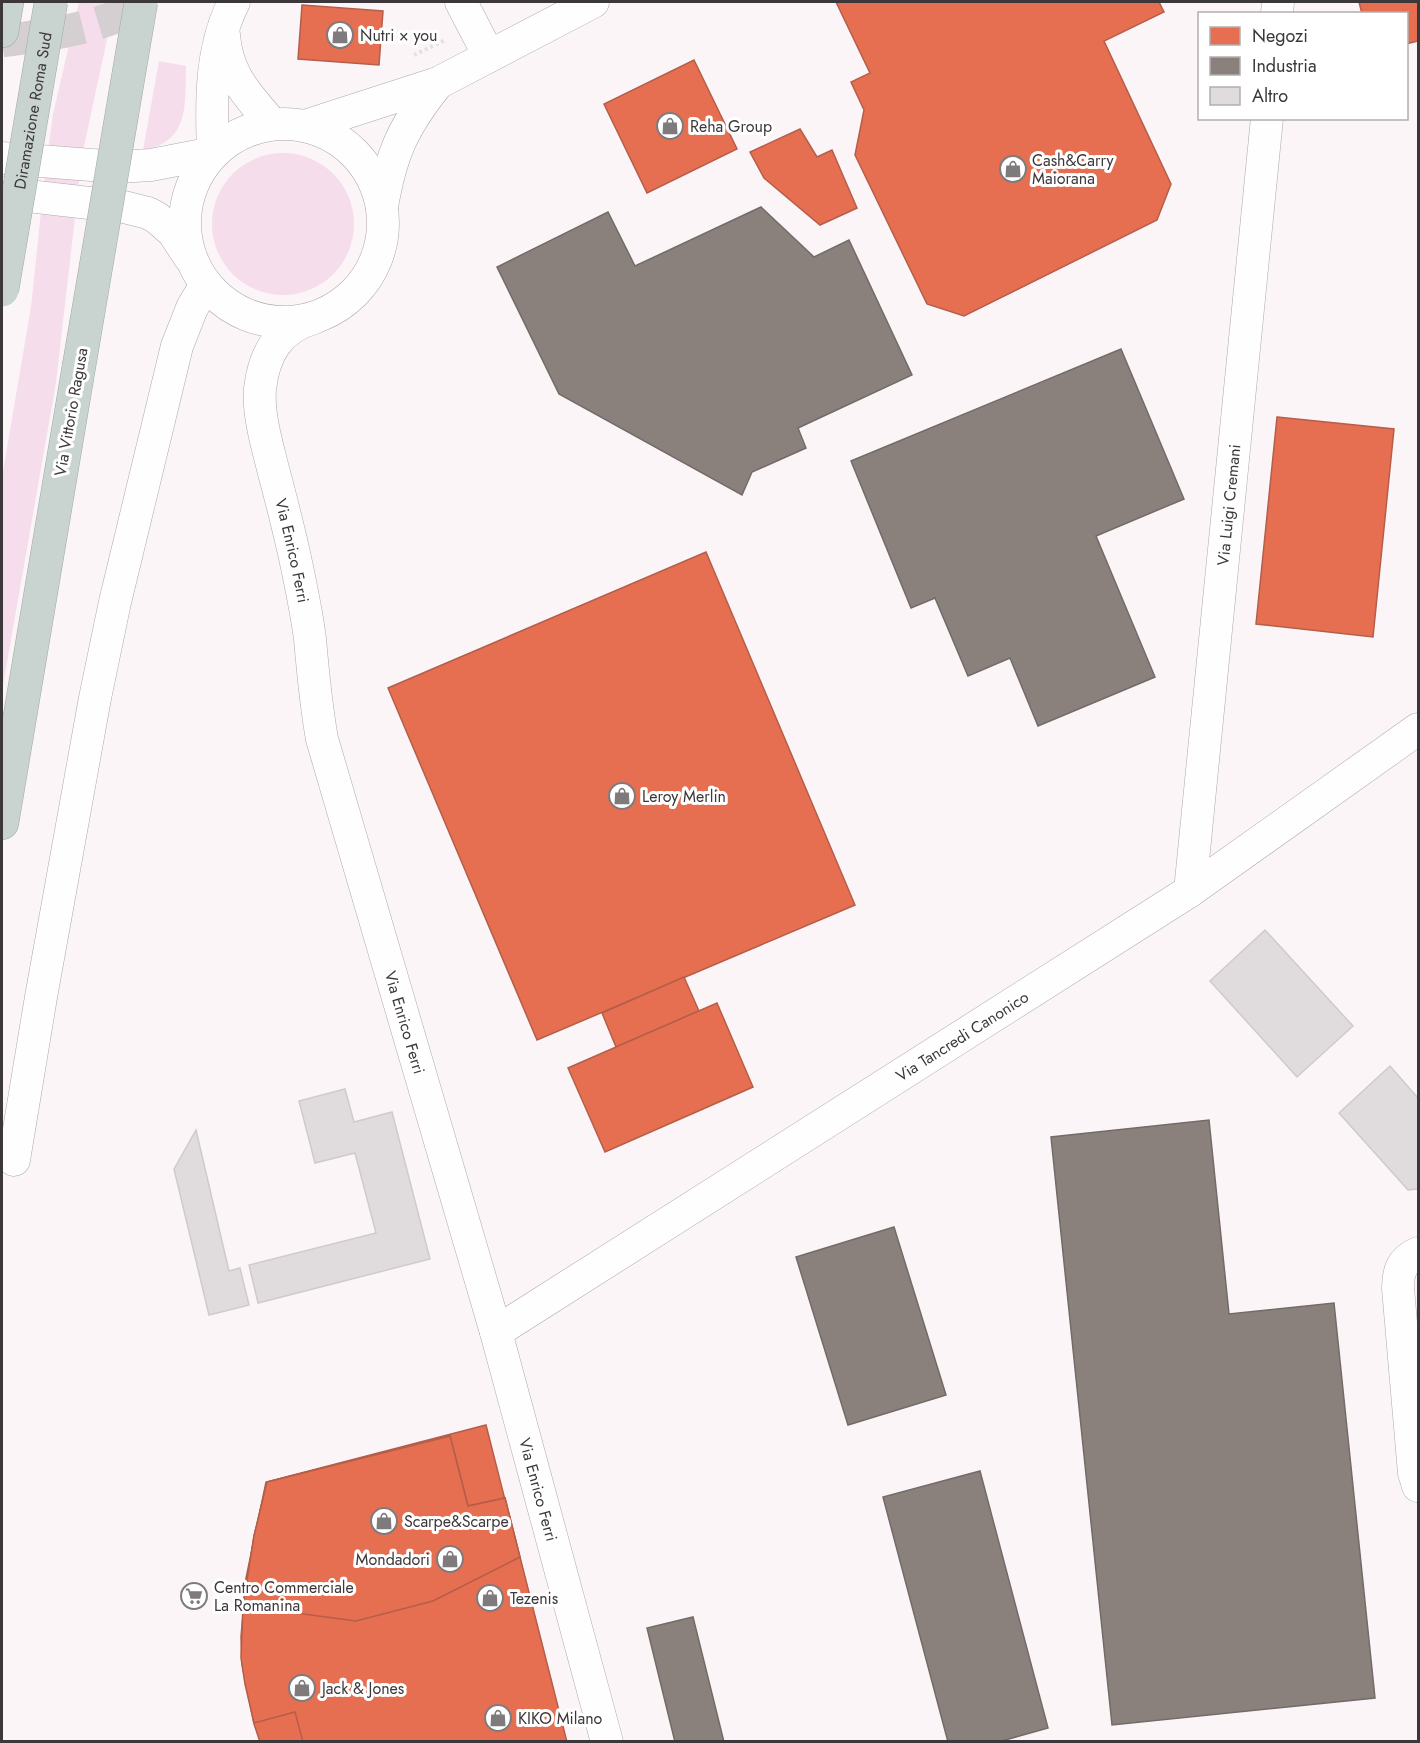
<svg xmlns="http://www.w3.org/2000/svg" width="1420" height="1743" viewBox="0 0 1420 1743" font-family="Jost,sans-serif">
  <style>
    .green { fill: #f6ddeb }
    .shops { fill: #e76f51; stroke: #b45e4a; stroke-width: 1.5 }
    .industry { fill: #8a817c; stroke: #736b68; stroke-width: 1.5 }
    .building { fill: #e0dbdd; stroke: #cfcbcd; stroke-width: 1.5 }
    .lines { fill: none; stroke-linecap: round; stroke-linejoin: round }
    .highway-tunnel { stroke: #d5cfd2; stroke-width: 33; stroke-dasharray: 33 16; stroke-linecap: butt }
    .minor-casing { stroke: #ada9ab; stroke-width: 33 }
    .highway-casing { stroke: #9fa9a6; stroke-width: 34 }
    .path { stroke: #e2e1e2; stroke-width: 4; stroke-dasharray: 3 3; stroke-linecap: butt }
    .minor { stroke: #fefefe; stroke-width: 32 }
    .highway { stroke: #c9d4d0; stroke-width: 33 }
    .highway-bridge-casing { stroke: #9fa9a6; stroke-width: 34; stroke-linecap: butt }
    .highway-bridge { stroke: #c9d4d0; stroke-width: 33 }
    .labels { text-anchor: middle; dominant-baseline: central; stroke-width: 6; stroke-linejoin: round; paint-order: stroke }
    .poi-label { font-size: 16px; fill: #3c373a; stroke: #fff; text-anchor: start }
    .street-label { font-size: 16px; fill: #3c373a; stroke: #fff }
  </style>
  <rect width="100%" height="100%" fill="#fbf5f8"/>
  <g class="green">
    <polygon points="79,2 115,2 82,156 56,383 2,691 2,477 31,307 45,173 53,114"/>
    <path d="M 159,61 L 186,66 C 185,104 190,142 143,150 Z"/>
    <circle cx="283" cy="224" r="71"/>
  </g>
  <g class="shops">
    <polygon points="836,2 1159,2 1164,12 1104,41 1171,184 1157,220 964,316 927,304 855,155 864,110 851,82 870,73"/>
    <polygon points="1359,2 1418,2 1418,41 1406,44 1406,14 1362,14"/>
    <polygon points="302,5 383,11 379,65 298,59"/>
    <polygon points="694,60 737,149 647,193 604,104"/>
    <polygon points="800,129 817,157 832,150 857,208 820,225 764,178 750,152"/>
    <polygon points="1277,417 1394,429 1373,637 1256,624"/>
    <polygon points="706,552 855,905 537,1040 388,688"/>
    <polygon points="684,977 699,1011 616,1047 602,1013"/>
    <polygon points="717,1003 753,1087 605,1152 568,1068"/>
    <polygon points="486,1425 552,1685 329,1742 260,1742 254,1724 242,1664 241,1637 246,1578 266,1482"/>
    <polygon points="450,1436 468,1506 505,1498 567,1742 303,1742 295,1712 254,1723 245,1684 241,1658 243,1606 254,1536 267,1482"/>
    <polygon points="450,1436 468,1506 505,1498 520,1557 433,1601 356,1621 243,1606 254,1536 267,1482"/>
  </g>
  <g class="industry">
    <polygon points="761,207 814,257 849,240 912,375 798,428 806,448 752,472 742,495 559,394 497,267 608,212 635,266"/>
    <polygon points="1121,349 1184,499 1096,536 1155,677 1038,726 1010,658 968,676 935,598 911,608 851,461"/>
    <polygon points="1209,1120 1229,1314 1334,1303 1375,1698 1112,1725 1051,1137"/>
    <polygon points="894,1227 946,1395 848,1425 796,1257"/>
    <polygon points="980,1471 1048,1728 998,1742 948,1742 883,1497"/>
    <polygon points="693,1617 724,1742 675,1742 647,1628"/>
  </g>
  <g class="building">
    <polygon points="1265,930 1353,1026 1297,1077 1210,981"/>
    <polygon points="1390,1066 1418,1098 1418,1189 1408,1190 1339,1113"/>
    <polygon points="345,1089 354,1122 392,1112 430,1259 258,1303 249,1265 376,1233 355,1153 315,1163 299,1101"/>
    <polygon points="196,1130 229,1271 240,1268 249,1305 209,1315 174,1169"/>
  </g>
  <g class="lines">
    <path class="highway-tunnel" d="M 2,41 C 48,35 107,27 146,2"/>
    <defs>
      <g id="minor">
        <polyline points="461,2 489,56"/>
        <polyline points="1277,14 1278,2"/>
        <path d="M 224,35 C 227,76 248,95 272,124"/>
        <circle cx="284" cy="223" r="99"/>
        <polyline points="305,126 438,83 593,2"/>
        <path d="M 213,153 C 211,101 210,49 234,2"/>
        <polyline points="2,158 117,167 151,165 213,153"/>
        <polyline points="2,193 124,207 148,213 157,218 173,232 190,258"/>
        <path d="M 382,207 C 391,153 404,125 438,83"/>
        <path id="s1" d="M 314,318 C 279,328 264,353 260,389 C 258,413 266,441 272,465 C 281,499 290,533 297,567 C 302,591 307,615 310,639 C 313,673 316,706 322,739 L 496,1332 L 607,1742"/>
        <path id="s2" d="M 1190,891 L 1267,118"/>
        <polyline points="14,1160 41,997 95,698 115,602 177,346 192,308 206,284"/>
        <path d="M 1418,1253 C 1402,1260 1398,1271 1398,1288 L 1414,1473 L 1418,1486"/>
        <path id="s3" d="M 496,1332 L 1190,891 L 1418,729"/>
      </g>
      <g id="highway">
        <polyline points="2,31 7,2"/>
        <polyline points="2,823 79,366"/>
      </g>
    </defs>
    <use href="#minor" class="minor-casing"/>
    <use href="#highway" class="highway-casing"/>
    <polyline class="path" points="414,55 445,40"/>
    <use href="#minor" class="minor"/>
    <use href="#highway" class="highway"/>
    <defs>
      <g id="highway-bridge">
        <path id="s4" d="M 2,290 L 51,2"/>
        <polyline points="79,366 141,2"/>
      </g>
    </defs>
    <use href="#highway-bridge" class="highway-bridge-casing"/>
    <use href="#highway-bridge" class="highway-bridge"/>
  </g>
  <defs>
    <symbol id="shop-ring" viewBox="-11 -11 22 22"><circle r="9.5" fill="#fff" stroke="#7f7a7c" stroke-width="1.5"/><path d="M-5-2.5h2.3a2.7 3.5 0 0 1 5.4 0H5L5.5 6h-11ZM-1.5-2.5h3a1.5 2.3 0 0 0-3 0Z" fill="#7f7a7c"/></symbol>
    <symbol id="supermarket-ring" viewBox="-11 -11 22 22"><circle r="9.5" fill="#fff" stroke="#7f7a7c" stroke-width="1.5"/><path d="M-6-5.5h2.5l.6 2H6L4.5 2H-2.5L-4.4-4H-6ZM-1.5 3.2a1.3 1.3 0 1 0 .1 0ZM3 3.2a1.3 1.3 0 1 0 .1 0Z" fill="#7f7a7c"/></symbol>
  </defs>
  <g fill-rule="evenodd">
    <use href="#shop-ring" x="325" y="20" width="30" height="30"/>
    <use href="#shop-ring" x="655" y="111" width="30" height="30"/>
    <use href="#shop-ring" x="998" y="154" width="30" height="30"/>
    <use href="#shop-ring" x="607" y="781" width="30" height="30"/>
    <use href="#shop-ring" x="369" y="1506" width="30" height="30"/>
    <use href="#shop-ring" x="435" y="1544" width="30" height="30"/>
    <use href="#supermarket-ring" x="179" y="1581" width="30" height="30"/>
    <use href="#shop-ring" x="475" y="1583" width="30" height="30"/>
    <use href="#shop-ring" x="287" y="1673" width="30" height="30"/>
    <use href="#shop-ring" x="483" y="1703" width="30" height="30"/>
  </g>
  <g class="labels">
    <g class="poi-label">
      <text x="360" y="35">Nutri × you</text>
      <text x="690" y="126">Reha Group</text>
      <text x="1032" y="160">Cash&amp;Carry<tspan x="1032" dy="18">Maiorana</tspan></text>
      <text x="642" y="796">Leroy Merlin</text>
      <text x="404" y="1521">Scarpe&amp;Scarpe</text>
      <text x="430" y="1559" text-anchor="end">Mondadori</text>
      <text x="214" y="1587">Centro Commerciale<tspan x="214" dy="18">La Romanina</tspan></text>
      <text x="510" y="1598">Tezenis</text>
      <text x="322" y="1688">Jack &amp; Jones</text>
      <text x="518" y="1718">KIKO Milano</text>
    </g>
    <g class="street-label">
      <text stroke="none"><textPath href="#s4" startOffset="182">Diramazione Roma Sud</textPath></text>
      <text transform="translate(71 412) rotate(-80)">Via Vittorio Ragusa</text>
      <text stroke="none"><textPath href="#s2" startOffset="388">Via Luigi Cremani</textPath></text>
      <text stroke="none"><textPath href="#s1" startOffset="261">Via Enrico Ferri</textPath></text>
      <text stroke="none"><textPath href="#s1" startOffset="747">Via Enrico Ferri</textPath></text>
      <text stroke="none"><textPath href="#s3" startOffset="552">Via Tancredi Canonico</textPath></text>
      <text stroke="none"><textPath href="#s1" startOffset="1233">Via Enrico Ferri</textPath></text>
    </g>
  </g>
  <rect width="1420" height="1743" fill="none" stroke="#3c373a" stroke-width="6"/>
  <rect x="1198" y="12" width="210" height="108" fill="#ffffff" stroke="#b1afb0" stroke-width="1.5"/>
  <rect x="1210" y="27" width="30" height="18" fill="#e76f51" stroke="#b1afb0" stroke-width="1.5"/>
  <text x="1252" y="42" font-size="18" fill="#3c373a">Negozi</text>
  <rect x="1210" y="57" width="30" height="18" fill="#8a817c" stroke="#b1afb0" stroke-width="1.5"/>
  <text x="1252" y="72" font-size="18" fill="#3c373a">Industria</text>
  <rect x="1210" y="87" width="30" height="18" fill="#e0dbdd" stroke="#b1afb0" stroke-width="1.5"/>
  <text x="1252" y="102" font-size="18" fill="#3c373a">Altro</text>
</svg>
